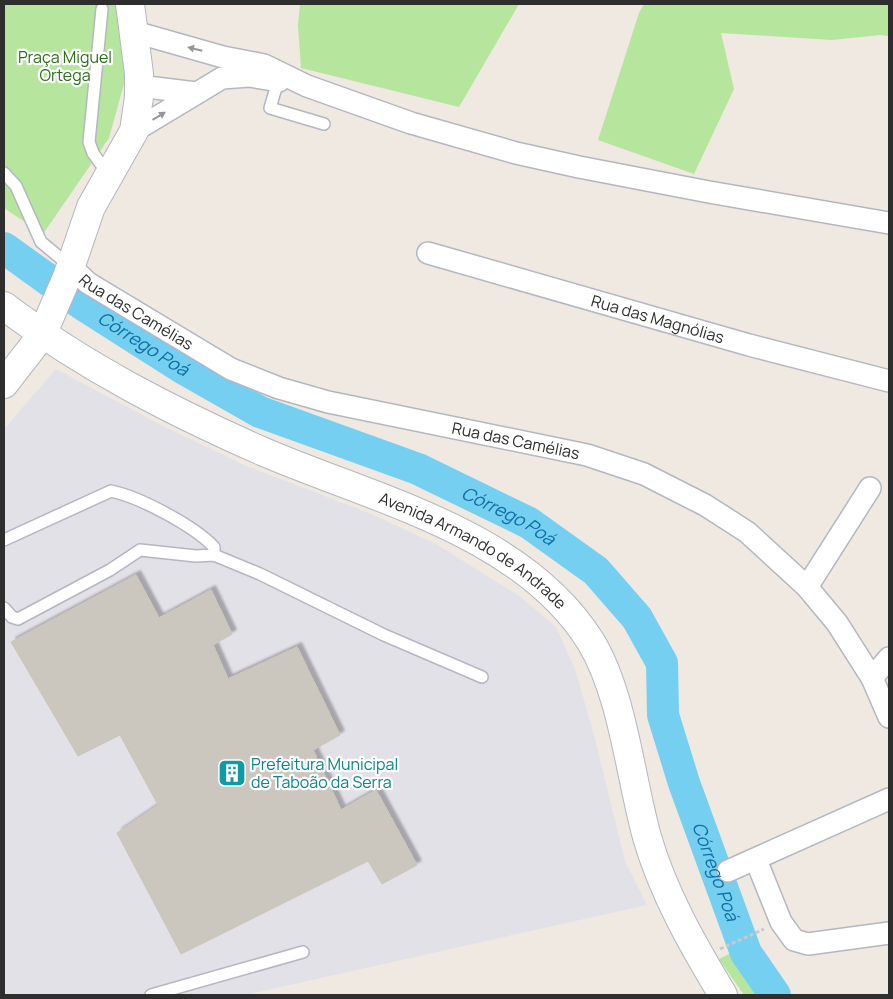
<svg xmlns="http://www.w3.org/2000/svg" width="893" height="999" viewBox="0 0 893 999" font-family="Manrope,sans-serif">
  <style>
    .industrial { fill: #e3e1e8 }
    .green { fill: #b6e59e }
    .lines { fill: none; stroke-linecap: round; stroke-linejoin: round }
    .river { stroke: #75cff0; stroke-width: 32 }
    .building { fill: #cbc7bf; stroke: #cbc5ba; filter: url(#shadow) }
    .lane-casing { stroke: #b4b7c1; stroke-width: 14 }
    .street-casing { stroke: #b4b7c1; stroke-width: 24 }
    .secondary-casing { stroke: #b4b7c1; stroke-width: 30 }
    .path { stroke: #c9c9c9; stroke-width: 3; stroke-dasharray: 4 2.5; stroke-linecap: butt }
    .lane { stroke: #fff; stroke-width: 11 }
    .street { stroke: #fff; stroke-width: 21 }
    .secondary { stroke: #fff; stroke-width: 28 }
    .oneway { fill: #969696 }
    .labels { text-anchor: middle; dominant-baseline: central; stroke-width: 4.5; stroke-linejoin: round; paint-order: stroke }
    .park-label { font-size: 16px; fill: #2c6e1b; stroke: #fff }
    .street-label { font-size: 16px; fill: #2e2e2e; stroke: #fff }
    .culture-label { font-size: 16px; fill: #0d838f; stroke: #fff; text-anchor: start }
    .water-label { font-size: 18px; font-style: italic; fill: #0d6fa3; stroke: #fff }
  </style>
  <defs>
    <filter id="shadow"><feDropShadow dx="4.5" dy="-4.5" stdDeviation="1" flood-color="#0004"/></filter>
  </defs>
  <rect width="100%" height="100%" fill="#efe9e1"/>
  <polygon class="industrial" points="56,369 161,425 242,464 369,513 436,544 521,597 556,627 575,669 594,735 625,861 647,905 245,995 4,995 4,429"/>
  <g class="green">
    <polygon points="4,4 123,4 127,73 109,138 43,234 4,208"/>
    <polygon points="300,4 519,4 459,107 301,68 298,26"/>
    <polygon points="644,4 889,4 889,36 880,35 832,40 721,33 734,89 694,174 598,140 639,13"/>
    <polygon points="752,942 769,981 778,995 744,995 719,959"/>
  </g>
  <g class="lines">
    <path class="river" id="s1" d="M 4,248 L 82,304 L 181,367 L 260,412 L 418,469 L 529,523 L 596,571 L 637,618 L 662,663 L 663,715 L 684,783 L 746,953 L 775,995"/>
  </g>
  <polygon class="building" points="136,575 159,618 211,590 232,634 213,645 228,679 297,647 340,735 313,750 341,810 376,790 417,865 382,884 368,861 181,954 117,833 158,805 120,735 78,756 11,642"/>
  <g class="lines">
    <defs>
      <g id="lane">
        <polyline points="102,9 89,142 93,153 108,174"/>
        <polyline points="278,81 270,108 324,124"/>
        <polyline points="4,173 16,186 41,242 70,266"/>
        <path d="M 4,540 L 111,491 C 140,497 194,526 214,547 L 214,555"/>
        <polyline points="4,608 12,617 18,619 110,570 140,550 196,556 214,555 260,574 384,635 482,677"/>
        <polyline points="151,995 303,952"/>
      </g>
      <g id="street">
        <polyline points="135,32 223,57 264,65 307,86 411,123 516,153 579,167 709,192 889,223"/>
        <polyline points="139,86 196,93"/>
        <polyline points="134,131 222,78 249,76 279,81"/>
        <path id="s2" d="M 428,253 L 749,345 L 889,381"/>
        <path id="s3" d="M 70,266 L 88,283 L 231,369 L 279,388 L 328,402 L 587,455 L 644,474 L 705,505 L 747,532 L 807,587 L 837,623 L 872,678 L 889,717"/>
        <polyline points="807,587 870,488"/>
        <polyline points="872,678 889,658"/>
        <polyline points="756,860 781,922 794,940 808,944 889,933"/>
        <polyline points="728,871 889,799"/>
      </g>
      <g id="secondary">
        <path id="s4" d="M 4,306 C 83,366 173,412 264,452 C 376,500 523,533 591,642 C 623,695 630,776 647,837 C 663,893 693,945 723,995"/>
        <polyline points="4,384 42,335 67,277 91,207 134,131 139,97 139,74 130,4"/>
      </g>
    </defs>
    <use href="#lane" class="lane-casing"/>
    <use href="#street" class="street-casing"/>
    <use href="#secondary" class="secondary-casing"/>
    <polyline class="path" points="720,949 764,929"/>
    <use href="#lane" class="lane"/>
    <use href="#street" class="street"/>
    <use href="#secondary" class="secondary"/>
  </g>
  <defs><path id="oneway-solid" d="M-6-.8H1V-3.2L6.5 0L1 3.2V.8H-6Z" transform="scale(1.25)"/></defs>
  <g class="oneway">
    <use href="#oneway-solid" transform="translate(195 49) rotate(-166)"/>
    <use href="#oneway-solid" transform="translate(159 116) rotate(-31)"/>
  </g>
  <defs>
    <symbol id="building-square" viewBox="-11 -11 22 22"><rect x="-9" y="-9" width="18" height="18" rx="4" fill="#0f9aa8" stroke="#fff"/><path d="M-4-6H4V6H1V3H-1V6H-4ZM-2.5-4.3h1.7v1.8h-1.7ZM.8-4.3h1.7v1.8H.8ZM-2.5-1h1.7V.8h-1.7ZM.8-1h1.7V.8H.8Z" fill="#fff"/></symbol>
  </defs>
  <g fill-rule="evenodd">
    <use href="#building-square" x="216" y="757" width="32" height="32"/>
  </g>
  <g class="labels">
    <g class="park-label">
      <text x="65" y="57">Praça Miguel<tspan x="65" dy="18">Ortega</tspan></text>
    </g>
    <g class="street-label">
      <text stroke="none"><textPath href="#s3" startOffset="81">Rua das Camélias</textPath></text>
      <text stroke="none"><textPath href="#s2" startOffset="239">Rua das Magnólias</textPath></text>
      <text stroke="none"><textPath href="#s3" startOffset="486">Rua das Camélias</textPath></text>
      <text stroke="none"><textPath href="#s4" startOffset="531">Avenida Armando de Andrade</textPath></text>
    </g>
    <g class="culture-label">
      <text x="251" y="764">Prefeitura Municipal<tspan x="251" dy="18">de Taboão da Serra</tspan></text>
    </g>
    <g class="water-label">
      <text stroke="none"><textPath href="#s1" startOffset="169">Córrego Poá</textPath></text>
      <text stroke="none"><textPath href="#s1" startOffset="574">Córrego Poá</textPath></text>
      <text stroke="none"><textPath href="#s1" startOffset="1009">Córrego Poá</textPath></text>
    </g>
  </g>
  <rect width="893" height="999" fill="none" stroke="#2e2e2e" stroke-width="10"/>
</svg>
